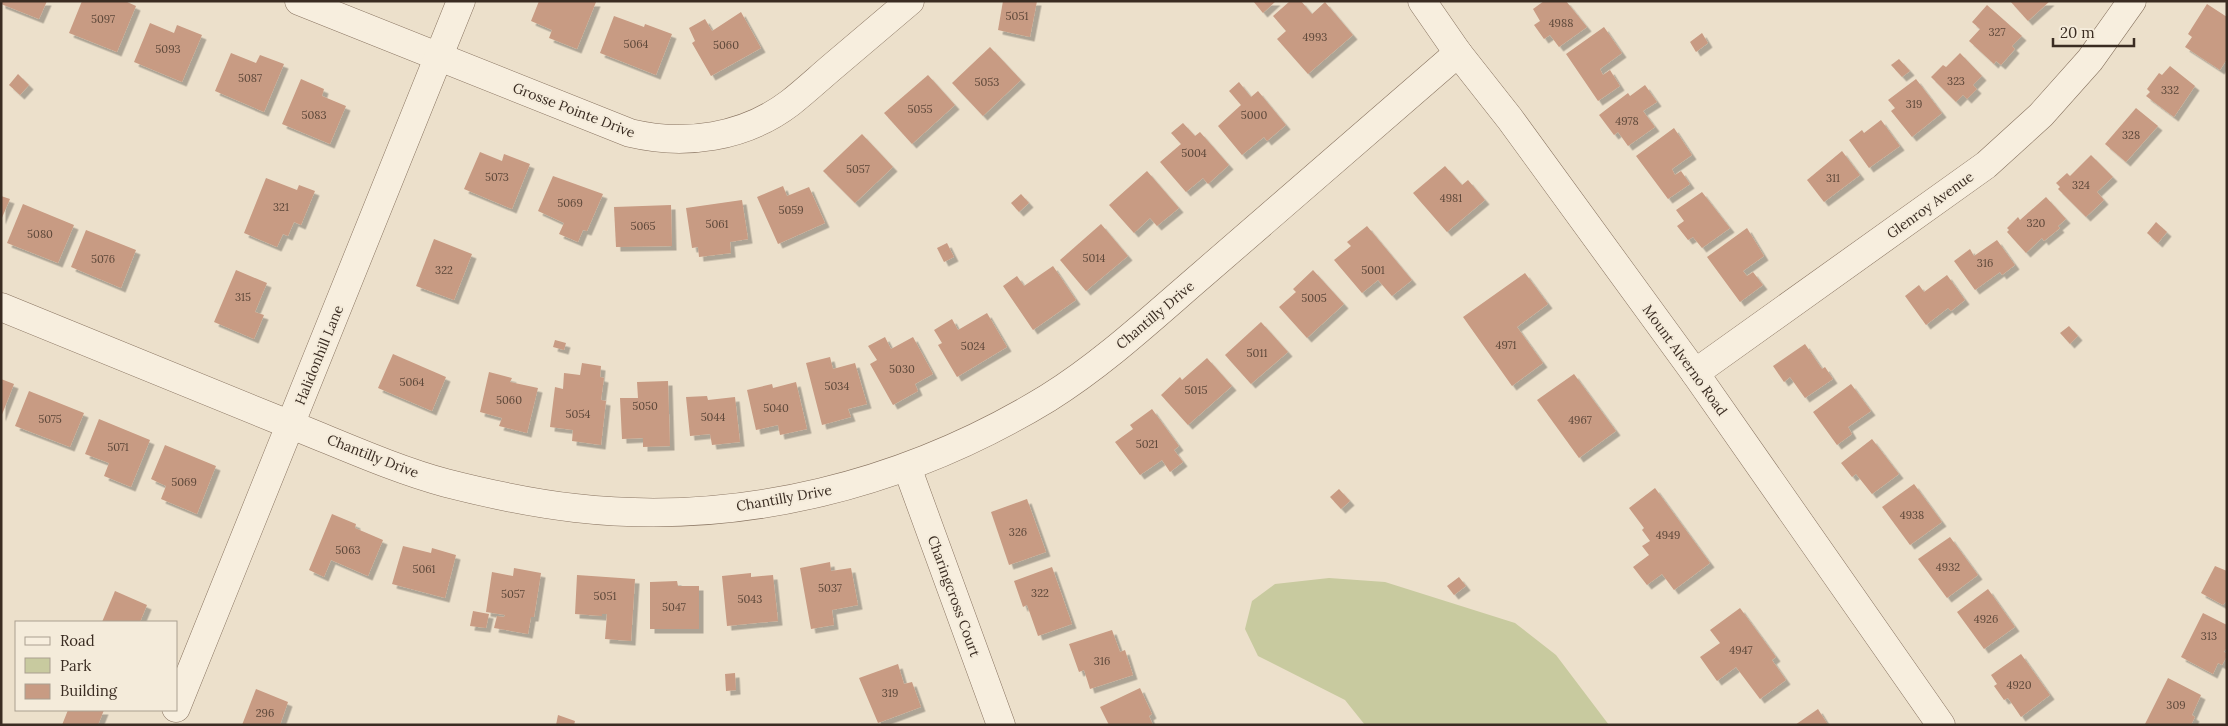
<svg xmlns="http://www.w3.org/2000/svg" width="2228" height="726" viewBox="0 0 2228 726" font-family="Lora,serif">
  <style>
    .green { fill: #c8ca9f }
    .building { fill: #c89b83; filter: url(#shadow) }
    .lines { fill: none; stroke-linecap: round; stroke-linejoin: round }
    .minor-casing { stroke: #887360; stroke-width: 29 }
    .minor { stroke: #f7eede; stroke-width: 28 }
    .labels { text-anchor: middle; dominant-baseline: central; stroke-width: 4; stroke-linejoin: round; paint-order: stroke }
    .number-label { font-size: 11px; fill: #5e483a }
    .street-label { font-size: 14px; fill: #3a2c22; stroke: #f4ebda }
  </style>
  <defs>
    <filter id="shadow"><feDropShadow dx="4.5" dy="4.5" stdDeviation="0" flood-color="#0004"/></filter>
  </defs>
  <rect width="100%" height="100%" fill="#ece0cb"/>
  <polygon class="green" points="1329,578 1385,582 1515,623 1556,655 1609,725 1365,725 1345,700 1258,656 1245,629 1252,601 1275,584"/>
  <g class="building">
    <polygon points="1,1 47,1 39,19 1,4"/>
    <polygon points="82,1 125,1 136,6 117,52 69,33"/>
    <polygon points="539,1 596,2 577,49 549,38 552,30 531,21"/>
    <polygon points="1003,1 1037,1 1030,37 998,30"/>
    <polygon points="1253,1 1276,1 1263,13"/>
    <polygon points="1290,1 1301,1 1312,14 1325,2 1353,35 1308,74 1277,39 1286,31 1273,16"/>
    <polygon points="1544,1 1566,1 1587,27 1559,47 1550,35 1544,39 1534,25 1540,21 1533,9"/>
    <polygon points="2010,1 2050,1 2028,21"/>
    <polygon points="2207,4 2227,17 2227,59 2220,70 2185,47 2192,37 2188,34"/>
    <polygon points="1987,5 2022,36 2012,46 2015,49 2001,65 1996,61 1994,64 1969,41 1980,29 1972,22"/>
    <polygon points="741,12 761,48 711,76 692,43 695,41 689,28 705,19 712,31"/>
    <polygon points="614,16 644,27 645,24 672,34 656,75 600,53"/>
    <polygon points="150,23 174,33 177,25 202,35 182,82 134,62"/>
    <polygon points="1604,27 1622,53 1600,69 1603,75 1610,70 1620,86 1598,101 1566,54"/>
    <polygon points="1702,33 1708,43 1696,52 1690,42"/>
    <polygon points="990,47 1021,80 983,116 952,83"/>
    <polygon points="231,53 256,63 260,55 284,64 264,112 215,91"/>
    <polygon points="1960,53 1982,76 1973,85 1977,89 1967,99 1963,95 1956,102 1931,77 1943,65 1946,67"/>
    <polygon points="1899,59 1910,71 1902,77 1891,65"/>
    <polygon points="2170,66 2195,86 2174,117 2146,96 2150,92 2147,89 2159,73 2162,75"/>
    <polygon points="18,74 29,85 20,95 9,85"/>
    <polygon points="928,75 955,105 912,144 884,113"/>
    <polygon points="301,79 324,89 322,96 346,106 330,144 282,124"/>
    <polygon points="1916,79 1942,113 1912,137 1891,111 1895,108 1888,100"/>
    <polygon points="1239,82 1251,97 1258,91 1286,125 1267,141 1264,137 1242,155 1218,126 1241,105 1229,91"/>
    <polygon points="1645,85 1657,102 1643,111 1655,127 1628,146 1618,132 1614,135 1599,115 1628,93 1630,96"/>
    <polygon points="2136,108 2158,126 2126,162 2105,144"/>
    <polygon points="1881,120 1900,146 1869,168 1849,140 1862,130 1864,133"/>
    <polygon points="1183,123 1195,136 1200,132 1229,165 1208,184 1203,178 1186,192 1160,162 1181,144 1171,133"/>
    <polygon points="1674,128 1692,155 1672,169 1675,175 1681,171 1690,184 1668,199 1636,156"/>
    <polygon points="862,134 893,167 855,203 823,171"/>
    <polygon points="1842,151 1860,175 1824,202 1807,180"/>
    <polygon points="480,152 502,161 504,154 530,164 512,209 464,189"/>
    <polygon points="2091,155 2113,177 2097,192 2104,200 2086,217 2058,189 2060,187 2056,183 2067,173 2070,176"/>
    <polygon points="1445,166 1462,185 1468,180 1485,200 1447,232 1413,193"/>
    <polygon points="1147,171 1179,208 1157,226 1150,218 1134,233 1109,205"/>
    <polygon points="553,176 603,194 587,231 583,230 578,242 559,234 564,223 538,211"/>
    <polygon points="266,178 297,190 299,185 315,191 301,225 294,222 288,236 283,234 277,247 244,233"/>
    <polygon points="783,186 787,196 809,187 825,223 778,244 757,197"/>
    <polygon points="1702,192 1730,228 1702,248 1693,237 1688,240 1677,226 1684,221 1676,210"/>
    <polygon points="1021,194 1029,203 1019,212 1011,203"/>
    <polygon points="1,196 10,199 1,220"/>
    <polygon points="2046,197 2066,219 2058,226 2060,228 2044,241 2042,238 2026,253 2007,232 2009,230 2007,228 2018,217 2020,220"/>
    <polygon points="742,200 748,239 730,242 731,253 699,257 698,247 692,248 686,208"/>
    <polygon points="23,204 74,225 58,263 7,243"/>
    <polygon points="671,205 672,246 616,247 614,207"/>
    <polygon points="2156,222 2167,232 2158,243 2147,233"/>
    <polygon points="1101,224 1128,256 1086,291 1060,260"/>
    <polygon points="1367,226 1412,280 1392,296 1378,280 1362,293 1334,260 1351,246 1347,242"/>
    <polygon points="1747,228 1764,256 1743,271 1747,276 1753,272 1763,285 1740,302 1707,257"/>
    <polygon points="86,230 136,250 121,288 71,267"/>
    <polygon points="434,239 472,254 454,300 416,286"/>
    <polygon points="1997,240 2015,265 2002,275 2000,272 1975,290 1954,261 1970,249 1974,256"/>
    <polygon points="947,243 954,257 944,262 937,248"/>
    <polygon points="1053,266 1076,300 1033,330 1003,286 1017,276 1024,286"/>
    <polygon points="236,270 267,283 255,312 264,315 254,339 214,322"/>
    <polygon points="1313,270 1344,304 1307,338 1279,307 1296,292 1293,289"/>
    <polygon points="1525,273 1548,304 1517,327 1543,363 1512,386 1463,317"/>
    <polygon points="1947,275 1965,300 1951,311 1948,308 1926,325 1905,296 1919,285 1924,292"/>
    <polygon points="987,313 1007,347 957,377 938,345 942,343 934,330 952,319 958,330"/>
    <polygon points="1261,322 1288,352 1251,384 1225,355"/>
    <polygon points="2069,326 2078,336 2070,344 2060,333"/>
    <polygon points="885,337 891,349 913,337 933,374 915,384 918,391 893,405 870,364 877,360 868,346"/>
    <polygon points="555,340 566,343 564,350 553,347"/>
    <polygon points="1805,344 1822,369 1825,367 1833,379 1805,398 1790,377 1784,382 1773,366"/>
    <polygon points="393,354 446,377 432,411 378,388"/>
    <polygon points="830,357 833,369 855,363 867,404 848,409 851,417 822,425 806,363"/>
    <polygon points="1207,358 1232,386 1188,425 1161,395 1180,377 1182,380"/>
    <polygon points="582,363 601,366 600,377 604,378 601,400 606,401 601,445 572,441 573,430 550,427 555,387 563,389 564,373 580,375"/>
    <polygon points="489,372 512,378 510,382 538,388 527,433 499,426 502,418 480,412"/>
    <polygon points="1574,374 1616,431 1579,458 1537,400"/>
    <polygon points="1,379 14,384 1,417"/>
    <polygon points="668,381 670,446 643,447 643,438 622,439 620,398 638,398 637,382"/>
    <polygon points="796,382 807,429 780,435 778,425 756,430 747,390 772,384 773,388"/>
    <polygon points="1851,384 1871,411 1848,427 1852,434 1837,445 1813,412"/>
    <polygon points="29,391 84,413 70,447 15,426"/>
    <polygon points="707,396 708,400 735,397 740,442 712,445 710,434 690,436 686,397"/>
    <polygon points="1152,409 1179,446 1174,450 1183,462 1170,472 1162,460 1140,475 1115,442 1133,429 1130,425"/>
    <polygon points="99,419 150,440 131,487 104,476 109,463 85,454"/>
    <polygon points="1872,439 1899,474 1872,494 1856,474 1852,477 1841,463"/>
    <polygon points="165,445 216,466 197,514 161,499 166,486 151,479"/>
    <polygon points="1914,484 1942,522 1910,545 1882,507"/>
    <polygon points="1655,488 1710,563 1674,590 1662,574 1647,585 1633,567 1649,555 1642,546 1650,541 1642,530 1644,528 1629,508"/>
    <polygon points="1339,489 1350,501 1341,509 1330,497"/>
    <polygon points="1027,499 1046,552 1009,565 991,512"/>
    <polygon points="332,514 356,524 355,528 383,540 368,576 331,560 324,577 309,570"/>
    <polygon points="1950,537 1978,575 1947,598 1918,559"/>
    <polygon points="403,546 431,553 432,548 456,555 445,598 392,584"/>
    <polygon points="830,562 831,571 851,568 858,605 832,610 834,625 811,629 800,568"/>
    <polygon points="2215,566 2227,571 2227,601 2223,605 2201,593"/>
    <polygon points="1052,567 1072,624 1038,636 1027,605 1023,607 1014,581"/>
    <polygon points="514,568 541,573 534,617 531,617 528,634 494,628 497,616 504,617 505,615 486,612 492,572 513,576"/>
    <polygon points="751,573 751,577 773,575 778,621 727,626 722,576"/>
    <polygon points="577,575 635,579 631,641 605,639 607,614 602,614 602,616 575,614"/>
    <polygon points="1459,577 1466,586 1454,595 1447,586"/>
    <polygon points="677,581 678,586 699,586 699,629 650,629 650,582"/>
    <polygon points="1988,589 2015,627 1984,649 1957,612"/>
    <polygon points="115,591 147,605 140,622 102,622"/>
    <polygon points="1740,608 1776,657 1772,660 1786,680 1760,699 1736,667 1717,681 1700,657 1720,643 1710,630"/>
    <polygon points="473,611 489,614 486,628 470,626"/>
    <polygon points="2203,613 2227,625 2227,647 2224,652 2227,653 2227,656 2222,665 2218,663 2213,674 2181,657"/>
    <polygon points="1112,630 1120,652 1125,650 1133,675 1090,689 1084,670 1079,672 1069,644"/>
    <polygon points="2021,654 2050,695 2021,717 2008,698 2004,700 1994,686 1997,684 1991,675"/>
    <polygon points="898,664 904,684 912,682 921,707 878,723 859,678"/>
    <polygon points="735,673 736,690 726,691 725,674"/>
    <polygon points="2168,678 2201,695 2192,715 2195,717 2191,725 2145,724"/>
    <polygon points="1140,688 1152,714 1149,716 1153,725 1109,725 1100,707"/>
    <polygon points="256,689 288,702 280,725 242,725"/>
    <polygon points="1818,709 1828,725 1795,725"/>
    <polygon points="68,710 104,710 98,725 62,725"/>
    <polygon points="558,715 575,721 574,725 556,725"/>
  </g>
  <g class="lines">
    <defs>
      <g id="minor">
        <path d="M 299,1 L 630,133 C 685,146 744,138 790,103 C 804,92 817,80 831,68 C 857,46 883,24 910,1"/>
        <polyline points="1422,1 1458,53 1510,119 1695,373 1941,725"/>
        <path d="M 1,307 C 93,344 185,381 276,419 C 331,440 390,468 446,483 C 489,494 531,503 575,508 C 741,527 907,484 1048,398 C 1104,363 1153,317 1203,274 C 1288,201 1373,127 1458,53"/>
        <polyline points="1695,373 1986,165 2041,115 2090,60 2132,1"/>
        <polyline points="907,467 1001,725"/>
        <polyline points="176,708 461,1"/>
      </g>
    </defs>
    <use href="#minor" class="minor-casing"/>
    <use href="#minor" class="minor"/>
  </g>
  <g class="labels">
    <g class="number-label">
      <text x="1017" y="16">5051</text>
      <text x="103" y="19">5097</text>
      <text x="1561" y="23">4988</text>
      <text x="1997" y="32">327</text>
      <text x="1315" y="37">4993</text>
      <text x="636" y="44">5064</text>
      <text x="726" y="45">5060</text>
      <text x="168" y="49">5093</text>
      <text x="250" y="78">5087</text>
      <text x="1956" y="81">323</text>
      <text x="987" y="82">5053</text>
      <text x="2170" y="90">332</text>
      <text x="1914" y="104">319</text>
      <text x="920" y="109">5055</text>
      <text x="314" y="115">5083</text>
      <text x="1254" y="115">5000</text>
      <text x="1627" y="121">4978</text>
      <text x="2131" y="135">328</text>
      <text x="1194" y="153">5004</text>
      <text x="858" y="169">5057</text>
      <text x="497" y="177">5073</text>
      <text x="1833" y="178">311</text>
      <text x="2081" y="185">324</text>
      <text x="1451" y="198">4981</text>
      <text x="570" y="203">5069</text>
      <text x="281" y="207">321</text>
      <text x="791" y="210">5059</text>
      <text x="2036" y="223">320</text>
      <text x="717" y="224">5061</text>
      <text x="643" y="226">5065</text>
      <text x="40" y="234">5080</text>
      <text x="1094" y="258">5014</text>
      <text x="103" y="259">5076</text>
      <text x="1985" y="263">316</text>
      <text x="444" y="270">322</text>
      <text x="1373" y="270">5001</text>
      <text x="243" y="297">315</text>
      <text x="1314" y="298">5005</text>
      <text x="1506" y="345">4971</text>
      <text x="973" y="346">5024</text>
      <text x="1257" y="353">5011</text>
      <text x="902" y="369">5030</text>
      <text x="412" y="382">5064</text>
      <text x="837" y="386">5034</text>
      <text x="1196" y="390">5015</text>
      <text x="509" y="400">5060</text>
      <text x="645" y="406">5050</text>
      <text x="776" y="408">5040</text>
      <text x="578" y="414">5054</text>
      <text x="713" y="417">5044</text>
      <text x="50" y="419">5075</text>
      <text x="1580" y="420">4967</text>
      <text x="1147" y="444">5021</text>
      <text x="118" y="447">5071</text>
      <text x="184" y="482">5069</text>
      <text x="1912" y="515">4938</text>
      <text x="1018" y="532">326</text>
      <text x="1668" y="535">4949</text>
      <text x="348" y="550">5063</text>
      <text x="1948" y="567">4932</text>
      <text x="424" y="569">5061</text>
      <text x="830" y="588">5037</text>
      <text x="1040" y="593">322</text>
      <text x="513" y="594">5057</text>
      <text x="605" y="596">5051</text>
      <text x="750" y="599">5043</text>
      <text x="674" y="607">5047</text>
      <text x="1986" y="619">4926</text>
      <text x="2209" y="636">313</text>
      <text x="1741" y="650">4947</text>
      <text x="1102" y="661">316</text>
      <text x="2019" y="685">4920</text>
      <text x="890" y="693">319</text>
      <text x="2176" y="705">309</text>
      <text x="265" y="713">296</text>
    </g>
    <g class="street-label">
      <text transform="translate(574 110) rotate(21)">Grosse Pointe Drive</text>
      <text transform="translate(1930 205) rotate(-36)">Glenroy Avenue</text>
      <text transform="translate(1155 315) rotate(-40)">Chantilly Drive</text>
      <text transform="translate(319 355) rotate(-68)">Halidonhill Lane</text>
      <text transform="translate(1685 360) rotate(54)">Mount Alverno Road</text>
      <text transform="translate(373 456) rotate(21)">Chantilly Drive</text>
      <text transform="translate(784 498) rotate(-10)">Chantilly Drive</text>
      <text transform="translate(954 596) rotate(70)">Charingcross Court</text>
    </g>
  </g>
  <rect width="2228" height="726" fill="none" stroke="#3a2c22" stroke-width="5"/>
  <rect x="15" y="621" width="162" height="90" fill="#f4ebda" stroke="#aa9f90"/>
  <rect x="25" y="637" width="25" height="8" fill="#f7eede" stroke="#aa9f90"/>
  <text x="60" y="646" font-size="15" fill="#3a2c22">Road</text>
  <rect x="25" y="658" width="25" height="15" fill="#c8ca9f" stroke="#aa9f90"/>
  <text x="60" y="671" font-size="15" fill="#3a2c22">Park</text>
  <rect x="25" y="684" width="25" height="15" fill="#c89b83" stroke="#aa9f90"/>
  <text x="60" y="696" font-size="15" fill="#3a2c22">Building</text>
  <path d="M2053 38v8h81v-8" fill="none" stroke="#3a2c22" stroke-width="2.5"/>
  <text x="2060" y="38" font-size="15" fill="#3a2c22" stroke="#f4ebda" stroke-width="4" paint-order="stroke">20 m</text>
</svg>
